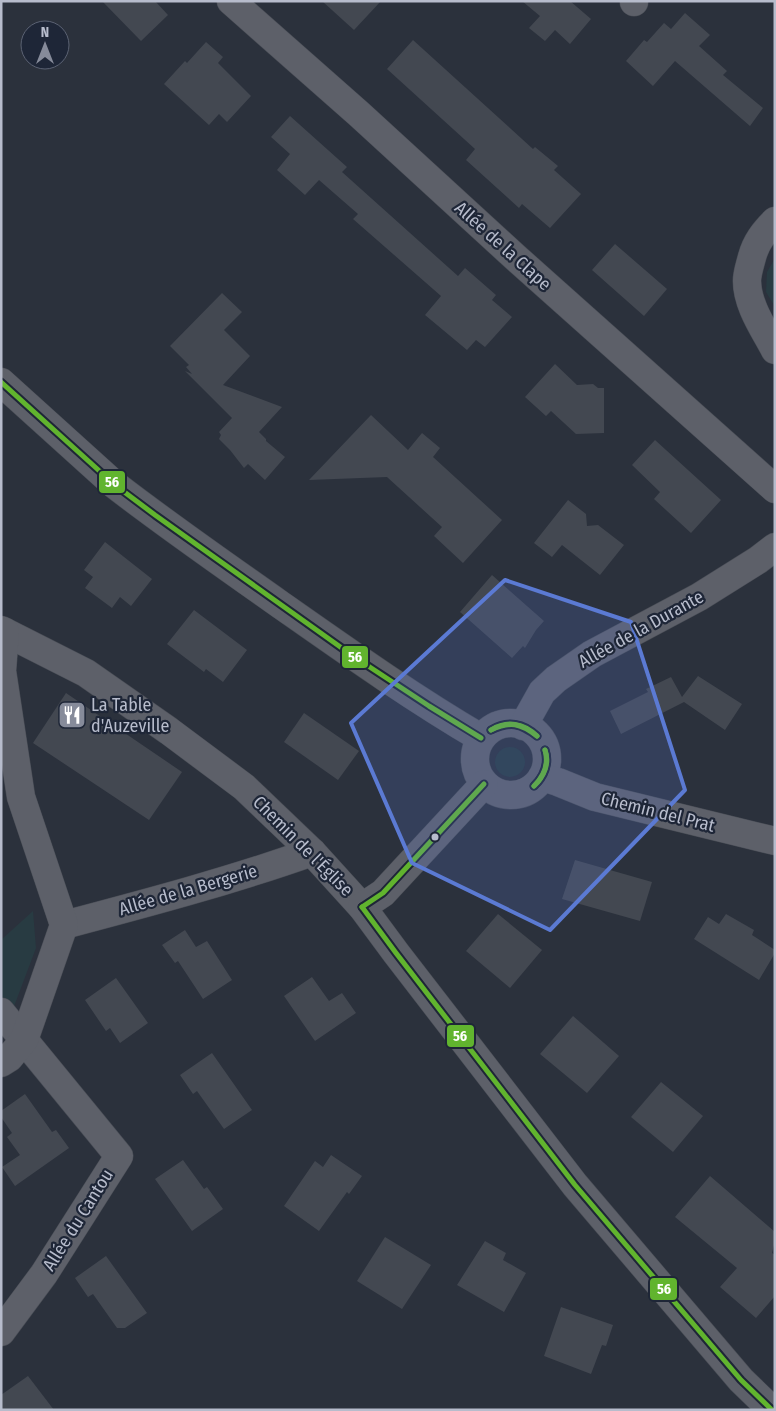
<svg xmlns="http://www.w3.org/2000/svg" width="776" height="1411" viewBox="0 0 776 1411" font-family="'Fira Sans Condensed',sans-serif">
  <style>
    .green { fill: #283b42 }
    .building { fill: #434851 }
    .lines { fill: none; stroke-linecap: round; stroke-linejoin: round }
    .minor-casing { stroke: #484c55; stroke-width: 29 }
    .minor { stroke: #5d6069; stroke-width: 28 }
    .bus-1-casing { stroke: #1e2637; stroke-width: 9 }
    .bus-1 { stroke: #61b42e; stroke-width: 5 }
    .marked { fill: #5b7ad3; fill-opacity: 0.2; stroke: #5b7ad3; stroke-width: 4; stroke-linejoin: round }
    .bus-dot { fill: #b7bccc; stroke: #1e2637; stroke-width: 2 }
    .labels { text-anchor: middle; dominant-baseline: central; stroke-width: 4.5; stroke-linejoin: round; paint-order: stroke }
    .street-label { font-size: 18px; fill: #b7bccc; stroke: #1e2637 }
    .poi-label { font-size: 18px; fill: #b7bccc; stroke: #1e2637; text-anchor: start }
    .line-badge { stroke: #1e2637; stroke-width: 2 }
    .badge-label { font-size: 14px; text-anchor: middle; font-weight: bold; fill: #fff }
  </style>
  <rect width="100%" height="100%" fill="#2b313c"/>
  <g class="green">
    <polygon points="775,258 775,307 766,292 767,272"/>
    <circle cx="510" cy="762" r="15"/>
    <polygon points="33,911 36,948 10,1017 1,1029 1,940"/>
  </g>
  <g class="building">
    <polygon points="102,1 155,1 168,15 141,41"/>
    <polygon points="322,1 381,1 354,30"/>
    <polygon points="522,1 570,1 591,19 570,44 555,30 545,41 529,28 540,16"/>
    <polygon points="685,13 710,35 699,46 727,71 723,75 763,108 750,126 675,61 653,86 626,61 644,40 647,42 664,23 671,29"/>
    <polygon points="413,40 533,149 535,147 558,166 554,170 581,194 550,228 522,204 519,208 466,160 475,149 387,69"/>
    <polygon points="206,42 223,57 218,63 251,96 227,122 219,114 209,125 164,84 185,61 187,63"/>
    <polygon points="290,116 347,167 342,172 458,276 465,268 496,295 492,300 512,317 485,347 476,340 467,350 425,315 441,296 353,219 358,214 319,180 305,195 277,170 290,154 271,137"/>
    <polygon points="615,244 667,289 644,316 592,270"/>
    <polygon points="222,293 242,312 224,330 250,356 223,385 282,407 259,432 266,439 266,441 285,457 265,480 248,464 244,468 230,450 219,439 221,435 219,432 232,418 185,371 192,374 186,367 189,365 170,346"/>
    <polygon points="555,364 577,385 593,384 598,388 604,388 604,433 576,434 551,411 546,416 525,397"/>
    <polygon points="371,415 408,450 422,433 440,448 433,457 502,520 463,563 434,536 442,527 387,477 309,480"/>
    <polygon points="655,440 721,500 691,533 654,499 660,492 632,465"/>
    <polygon points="568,500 586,514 587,526 598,525 624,545 600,575 562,545 552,557 534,543"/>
    <polygon points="105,542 152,579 131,606 120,597 112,608 85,588 93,577 84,570"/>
    <polygon points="492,575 544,621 536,630 525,648 523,646 512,658 460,612"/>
    <polygon points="194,610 247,650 223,682 206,669 204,672 167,644"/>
    <polygon points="698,676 742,704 725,730 684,702 621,734 610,711 648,692 646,689 671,677 682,697"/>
    <polygon points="66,693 182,772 149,820 33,743"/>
    <polygon points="304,713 359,751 338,780 284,742"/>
    <polygon points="575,860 652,882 640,921 562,899"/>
    <polygon points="498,914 542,950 510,988 466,951"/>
    <polygon points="726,914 754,930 752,935 775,950 775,953 759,980 694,939 708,917 719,924"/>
    <polygon points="185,930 196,947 207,941 232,980 203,999 178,961 175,963 162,945"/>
    <polygon points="312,977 329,1001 342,993 356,1013 315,1041 284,996"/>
    <polygon points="116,978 148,1023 120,1043 110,1028 106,1031 85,1000"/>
    <polygon points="573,1016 619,1056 587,1093 540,1054"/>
    <polygon points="212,1053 252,1110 224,1129 197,1091 193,1094 180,1075"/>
    <polygon points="661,1082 703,1116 673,1152 631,1117"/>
    <polygon points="25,1094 52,1132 56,1130 69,1148 15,1186 2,1167 20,1155 7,1137 12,1133 1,1117 1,1111"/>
    <polygon points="331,1155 362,1176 349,1194 347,1192 319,1231 284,1206 315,1161 323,1167"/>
    <polygon points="183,1160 204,1189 207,1187 223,1209 192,1231 155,1179"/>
    <polygon points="710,1176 775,1232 775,1241 772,1253 775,1255 775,1296 756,1318 720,1287 737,1268 675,1217"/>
    <polygon points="385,1237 431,1265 402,1309 357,1281"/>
    <polygon points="485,1241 506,1253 503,1260 526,1273 504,1312 457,1285"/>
    <polygon points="106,1256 147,1313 125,1328 117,1328 93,1294 88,1297 75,1278"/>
    <polygon points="561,1307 613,1325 606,1346 602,1345 591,1374 544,1356"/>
    <polygon points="28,1376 54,1410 1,1410 1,1395"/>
  </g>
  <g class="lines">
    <defs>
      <g id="minor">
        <polyline points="231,1 359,114 515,257 775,489"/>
        <polyline points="634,1 634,2"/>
        <path d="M 775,221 C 764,232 756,242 752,257 C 750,265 747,273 747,281 C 747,305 764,329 775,350"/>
        <path d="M 1,382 L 115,485 C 168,526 223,564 278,603 C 345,650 411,697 481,738"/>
        <polyline points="1,630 86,673 169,731 244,787 312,852 362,907 396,953 575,1185 741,1380 772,1410"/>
        <circle cx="511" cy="759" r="36"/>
        <polyline points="523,726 542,692 556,679 592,654 699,597 758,560 775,547"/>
        <polyline points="542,777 558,782 595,797 775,841"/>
        <polyline points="362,907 383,893 484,784"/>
        <path d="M 64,925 C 147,903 230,881 312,852"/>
        <polyline points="1,1012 119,1156 44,1274 1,1332"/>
        <polyline points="1,1063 9,1058 24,1040 64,925 21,797 2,671 5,632"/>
      </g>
    </defs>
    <use href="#minor" class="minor-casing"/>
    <use href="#minor" class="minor"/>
    <defs>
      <g id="bus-1">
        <polyline points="1,382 115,485 155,515 353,656 429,706 481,738"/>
        <path d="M 491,730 C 507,720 524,723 537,736"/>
        <path d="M 491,730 C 510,721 520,723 537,736"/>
        <path d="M 534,786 C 544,776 549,764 545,750"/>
        <path d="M 534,786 C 544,777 550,763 545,750"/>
        <polyline points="362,907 396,953 575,1185 741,1380 772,1410"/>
        <polyline points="362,907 383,893 484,784"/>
      </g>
    </defs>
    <use href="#bus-1" class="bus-1-casing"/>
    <use href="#bus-1" class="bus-1"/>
  </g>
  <path class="marked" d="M 505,580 L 631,622 L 685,790 L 550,930 L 412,863 L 351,723 Z"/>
  <defs>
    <symbol id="restaurant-square" viewBox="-11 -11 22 22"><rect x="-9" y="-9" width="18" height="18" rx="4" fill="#868b9a" stroke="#1e2637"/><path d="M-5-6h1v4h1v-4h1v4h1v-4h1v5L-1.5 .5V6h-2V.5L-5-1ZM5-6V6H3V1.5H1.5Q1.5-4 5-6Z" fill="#fff"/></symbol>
  </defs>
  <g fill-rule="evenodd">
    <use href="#restaurant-square" x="56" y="699" width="32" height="32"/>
  </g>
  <circle class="bus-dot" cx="435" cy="837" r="4.5"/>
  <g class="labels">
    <g class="street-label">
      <text transform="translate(503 246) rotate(42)">Allée de la Clape</text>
      <text transform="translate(641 629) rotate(-29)">Allée de la Durante</text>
      <text transform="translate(658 812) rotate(14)">Chemin del Prat</text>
      <text transform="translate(303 846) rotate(45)">Chemin de l'Église</text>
      <text transform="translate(188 890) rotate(-16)">Allée de la Bergerie</text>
      <text transform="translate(78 1220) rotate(-58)">Allée du Cantou</text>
    </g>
    <g class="poi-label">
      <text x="91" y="705">La Table<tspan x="91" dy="21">d'Auzeville</tspan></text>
    </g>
  </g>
  <g class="line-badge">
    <rect x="98" y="470" width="28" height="24" rx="5" fill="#61b42e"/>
    <rect x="341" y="645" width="28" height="24" rx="5" fill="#61b42e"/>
    <rect x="446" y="1024" width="29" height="24" rx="5" fill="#61b42e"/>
    <rect x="649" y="1277" width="29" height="24" rx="5" fill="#61b42e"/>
  </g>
  <g class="badge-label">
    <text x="112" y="487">56</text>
    <text x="355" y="662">56</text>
    <text x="460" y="1041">56</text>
    <text x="664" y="1294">56</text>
  </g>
  <rect width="776" height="1411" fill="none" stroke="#b7bccc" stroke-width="5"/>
  <g transform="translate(45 45)"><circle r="24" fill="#1e2637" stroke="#5b6273"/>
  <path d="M0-4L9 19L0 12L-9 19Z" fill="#868b9a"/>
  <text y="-8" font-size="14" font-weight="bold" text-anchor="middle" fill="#b7bccc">N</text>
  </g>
</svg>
